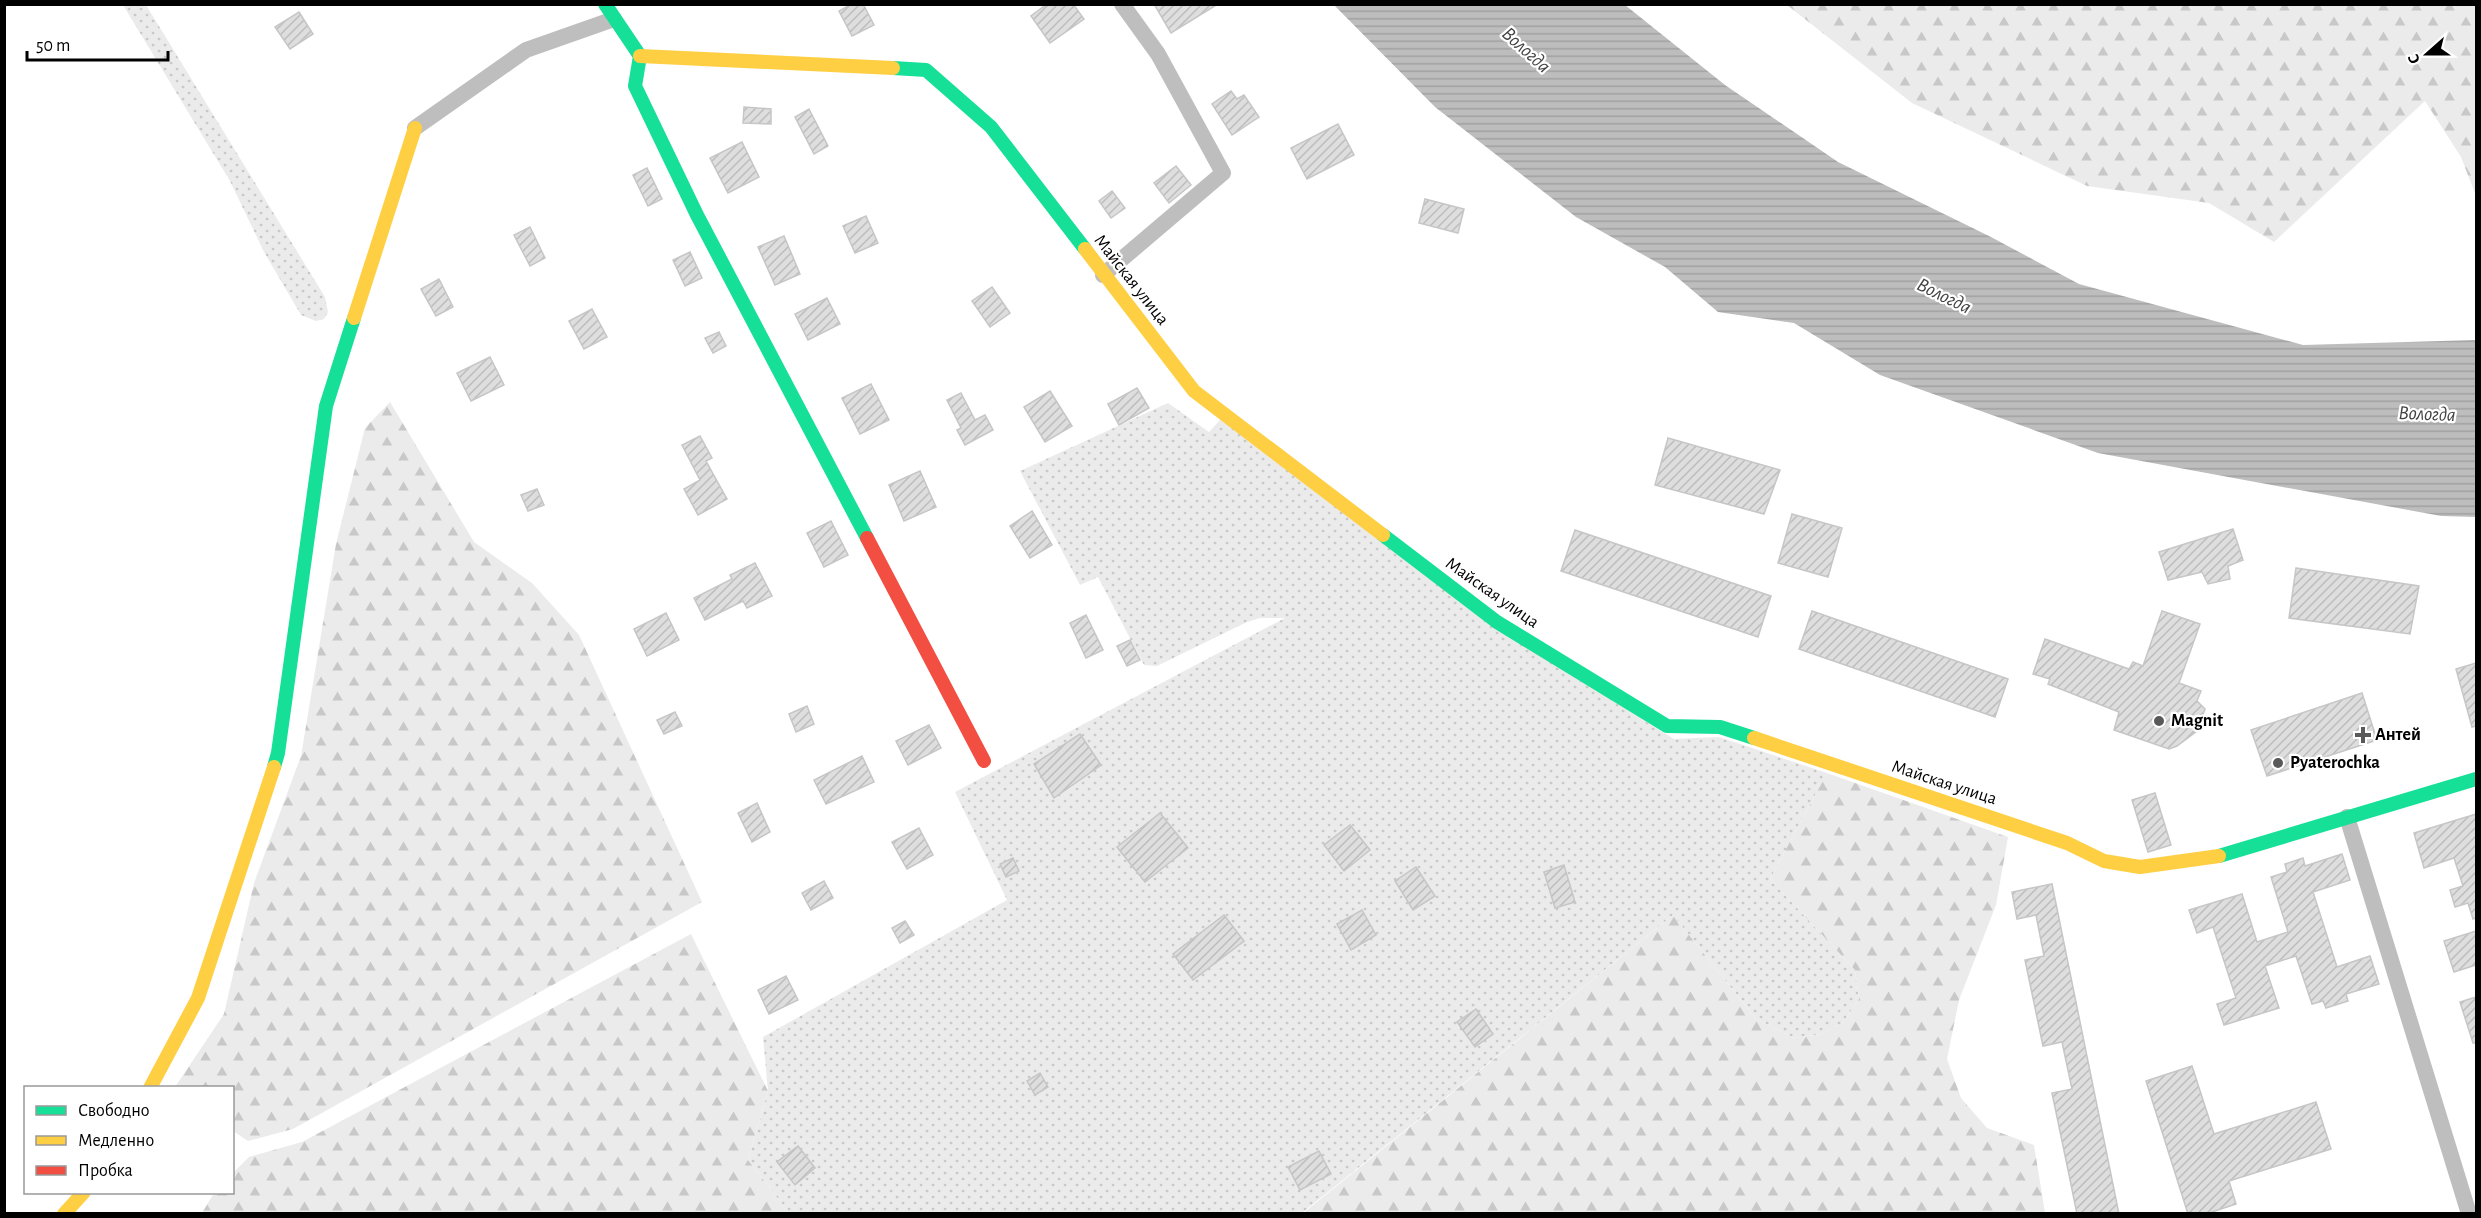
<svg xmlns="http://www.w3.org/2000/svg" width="2481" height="1218" viewBox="0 0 2481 1218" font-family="'Alegreya Sans',sans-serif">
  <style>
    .grass { fill: url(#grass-dots) }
    .forest { fill: url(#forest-firs) }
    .water { fill: url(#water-rules) }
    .building { fill: url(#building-hatch); stroke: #c6c6c6; stroke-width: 1.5 }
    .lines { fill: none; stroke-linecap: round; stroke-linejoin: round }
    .street { stroke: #bebebe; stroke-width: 16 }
    .fast { stroke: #16e098; stroke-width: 14 }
    .slow { stroke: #ffcf43; stroke-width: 14 }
    .jam { stroke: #f24e42; stroke-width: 14 }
    .poi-dot { fill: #595959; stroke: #fff; stroke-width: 2 }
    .labels { text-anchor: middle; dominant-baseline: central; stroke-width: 4.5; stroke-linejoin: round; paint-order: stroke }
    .street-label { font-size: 18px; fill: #000; stroke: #fff }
    .poi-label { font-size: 18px; font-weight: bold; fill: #000; stroke: #fff; text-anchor: start }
    .water-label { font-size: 20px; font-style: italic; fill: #424242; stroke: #fff }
  </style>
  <defs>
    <pattern id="grass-dots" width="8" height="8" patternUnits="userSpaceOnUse" patternTransform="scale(1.5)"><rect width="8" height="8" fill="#ebebeb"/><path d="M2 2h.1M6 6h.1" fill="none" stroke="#c8c8c8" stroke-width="1.8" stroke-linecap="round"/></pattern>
    <pattern id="forest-firs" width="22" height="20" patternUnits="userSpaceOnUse" patternTransform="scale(1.5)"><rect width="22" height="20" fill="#ebebeb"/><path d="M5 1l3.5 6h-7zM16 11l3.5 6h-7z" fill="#c8c8c8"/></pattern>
    <pattern id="water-rules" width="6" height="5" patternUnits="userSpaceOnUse" patternTransform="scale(1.5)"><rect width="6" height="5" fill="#bdbdbd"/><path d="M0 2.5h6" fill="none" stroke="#a1a1a1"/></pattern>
    <pattern id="building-hatch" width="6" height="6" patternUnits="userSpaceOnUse" patternTransform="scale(1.5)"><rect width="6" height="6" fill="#dedede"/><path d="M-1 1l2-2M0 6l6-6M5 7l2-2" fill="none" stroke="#bdbdbd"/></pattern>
  </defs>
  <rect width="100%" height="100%" fill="#fff"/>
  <g class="grass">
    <polygon points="123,5 146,5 325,297 328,312 324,319 316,321 301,315 264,252 230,181"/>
    <polygon points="1168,403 1209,432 1221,419 1494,627 1674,739 1719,737 1827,773 1770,879 1855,970 1859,999 1843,1023 1821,1034 1794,1038 1756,1019 1673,915 1302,1213 789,1213 748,1160 768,1091 763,1037 1007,900 955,792 1285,618 1260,618 1247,622 1157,666 1144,665 1098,577 1080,585 1020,471"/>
  </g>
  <g class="forest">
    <polygon points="1787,5 2476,5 2476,196 2461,157 2425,101 2274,242 2209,203 2087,186 1912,103"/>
    <polygon points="390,402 474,542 532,583 579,635 702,902 293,1129 248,1141 233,1131 232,1088 175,1087 224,1014 254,883 301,756 336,544 365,428"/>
    <polygon points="1827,773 2008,837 1996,905 1959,1000 1947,1059 1961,1098 1987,1128 2034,1145 2045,1213 1302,1214 1673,915 1756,1019 1794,1038 1821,1034 1843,1023 1859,999 1855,970 1770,879"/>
    <polygon points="691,934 768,1091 748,1160 789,1213 202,1213 214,1193 232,1192 233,1173 249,1157 302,1142"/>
  </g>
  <polygon class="water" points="1334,5 1625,5 1725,85 1838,162 1991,237 2079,284 2303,345 2476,340 2476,517 2441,516 2098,453 1880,375 1794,323 1718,312 1665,267 1576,217 1435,107"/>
  <g class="building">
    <polygon points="852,4 863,4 874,25 852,36 839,11"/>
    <polygon points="1047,4 1073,4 1084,19 1050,43 1031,16"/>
    <polygon points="1154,4 1218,4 1171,33"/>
    <polygon points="299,12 313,34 290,49 275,27"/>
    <polygon points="1231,91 1237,99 1244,95 1259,117 1232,135 1212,104"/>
    <polygon points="744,107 771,109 771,124 743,123"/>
    <polygon points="809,109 828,146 814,154 795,117"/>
    <polygon points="1338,124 1354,155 1307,179 1291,148"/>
    <polygon points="742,142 759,177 728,193 710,158"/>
    <polygon points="1176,166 1191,185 1169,203 1154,183"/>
    <polygon points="647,168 662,199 648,206 633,175"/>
    <polygon points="1112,191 1125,208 1111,218 1099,201"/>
    <polygon points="1425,199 1464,209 1458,233 1419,223"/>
    <polygon points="866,216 878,243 855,253 843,226"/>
    <polygon points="530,227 545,258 530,266 514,235"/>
    <polygon points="784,236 800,274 775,285 758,247"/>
    <polygon points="690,252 702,278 685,286 673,260"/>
    <polygon points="439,279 453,307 436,316 421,289"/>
    <polygon points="992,287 1010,313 990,327 972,301"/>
    <polygon points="827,298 840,324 808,340 795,314"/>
    <polygon points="592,309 607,337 584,349 569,321"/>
    <polygon points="719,332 726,346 713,353 705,338"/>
    <polygon points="490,357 504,385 471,401 457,373"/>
    <polygon points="871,384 889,420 860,434 842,398"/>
    <polygon points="1137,388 1149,408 1119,425 1108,404"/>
    <polygon points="1050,391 1072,426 1045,442 1024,407"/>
    <polygon points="961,393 975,420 985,415 993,430 965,445 957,430 961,428 947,400"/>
    <polygon points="700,436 712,458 706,461 727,499 698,515 684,489 700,480 682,445"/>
    <polygon points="1668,438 1780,470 1764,514 1655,485"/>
    <polygon points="920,471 936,507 904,521 889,485"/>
    <polygon points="537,489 544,505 528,511 521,495"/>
    <polygon points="1032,511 1052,545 1030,558 1010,526"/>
    <polygon points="1792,514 1842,528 1828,577 1778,563"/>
    <polygon points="831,521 848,555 824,567 807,533"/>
    <polygon points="2233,529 2243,560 2228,566 2230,579 2208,584 2202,572 2168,580 2159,552"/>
    <polygon points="1575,530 1771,596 1758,637 1561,571"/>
    <polygon points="755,563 772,596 747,608 743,601 705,620 694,598 732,579 730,575"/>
    <polygon points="2296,568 2419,586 2410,634 2289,618"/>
    <polygon points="1812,611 2008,679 1995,717 1799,649"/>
    <polygon points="2162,611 2200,624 2179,683 2201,691 2197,701 2205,709 2197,731 2177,746 2169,749 2114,730 2119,712 2048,684 2050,679 2033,674 2045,639 2129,669 2133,662 2143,666"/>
    <polygon points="666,613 679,640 647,656 634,629"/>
    <polygon points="1086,615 1103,650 1086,658 1070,623"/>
    <polygon points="1130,640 1140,660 1127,666 1117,646"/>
    <polygon points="2476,663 2476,726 2472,727 2456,669"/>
    <polygon points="2362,693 2377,740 2267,776 2251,730"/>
    <polygon points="807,706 814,724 796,732 789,714"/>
    <polygon points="675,712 682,726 664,734 657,720"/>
    <polygon points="929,725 941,748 908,765 896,741"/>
    <polygon points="1080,734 1101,765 1054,798 1034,764"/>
    <polygon points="862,756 874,782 826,804 814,780"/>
    <polygon points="2155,793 2171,845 2148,852 2132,800"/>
    <polygon points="757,803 770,832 752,842 738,813"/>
    <polygon points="1160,813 1188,848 1145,882 1117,847"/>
    <polygon points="2476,814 2476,918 2473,919 2468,903 2455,907 2450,890 2463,886 2454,858 2424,868 2414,833"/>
    <polygon points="1350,825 1370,850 1344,871 1324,845"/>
    <polygon points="919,828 933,855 907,869 892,842"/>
    <polygon points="2342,854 2350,880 2313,892 2337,967 2370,956 2379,984 2346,994 2348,1001 2326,1008 2323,1001 2312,1004 2296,956 2265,966 2279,1008 2224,1025 2217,1004 2236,998 2213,927 2197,933 2189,910 2242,894 2257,942 2288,932 2271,877 2287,872 2285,864 2303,858 2305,866"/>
    <polygon points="1013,858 1019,871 1006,877 1000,864"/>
    <polygon points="1564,865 1575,902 1555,908 1544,872"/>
    <polygon points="1416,867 1435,896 1413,910 1395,881"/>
    <polygon points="824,881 833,898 811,910 802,893"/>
    <polygon points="2052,884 2119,1214 2077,1214 2067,1165 2052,1093 2072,1089 2062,1042 2043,1046 2025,960 2044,956 2036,915 2017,919 2012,892"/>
    <polygon points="1362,910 1376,935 1351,950 1337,924"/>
    <polygon points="1224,915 1244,941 1193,980 1173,954"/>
    <polygon points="905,921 914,935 900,943 892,928"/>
    <polygon points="2476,931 2476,965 2454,972 2444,941"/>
    <polygon points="786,976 798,1000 769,1014 758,990"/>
    <polygon points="2476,997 2476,1043 2473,1043 2460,1002"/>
    <polygon points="1476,1009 1493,1034 1475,1047 1457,1022"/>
    <polygon points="2192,1066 2214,1134 2316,1102 2331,1149 2229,1181 2236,1204 2206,1214 2188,1214 2146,1081"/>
    <polygon points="1040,1073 1048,1087 1035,1095 1027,1081"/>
    <polygon points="798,1146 815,1168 795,1185 777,1162"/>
    <polygon points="1319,1151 1331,1174 1300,1190 1288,1167"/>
  </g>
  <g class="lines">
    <g class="street">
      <polyline points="415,128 526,50 614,19"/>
      <polyline points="1103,275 1223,173 1158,54 1122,4"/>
      <polyline points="2347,817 2469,1214"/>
    </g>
    <g class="fast">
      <polyline points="605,4 640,56 635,86 697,215 867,538"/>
      <polyline points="893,68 926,70 991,127 1085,249"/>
      <polyline points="1383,535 1497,622 1667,726 1720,727 1754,738"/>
      <polyline points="274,767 278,753 326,406 354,318"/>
      <polyline points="2219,856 2476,779"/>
    </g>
    <g class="slow">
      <polyline points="640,56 893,68"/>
      <polyline points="1085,249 1194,391 1383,535"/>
      <polyline points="354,318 415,128"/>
      <polyline points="1754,738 2067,843 2104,861 2140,867 2219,856"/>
      <polyline points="150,1088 198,998 274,767"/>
      <polyline points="64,1214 84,1192"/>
    </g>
    <polyline class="jam" points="867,538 984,761"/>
  </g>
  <g class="poi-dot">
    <circle cx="2159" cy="721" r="6"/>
    <path d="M2360 726h6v6h6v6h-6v6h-6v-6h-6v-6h6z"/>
    <circle cx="2278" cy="763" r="6"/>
  </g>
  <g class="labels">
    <g class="street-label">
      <text transform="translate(1131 280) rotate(52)">Майская улица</text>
      <text transform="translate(1492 593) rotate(35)">Майская улица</text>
      <text transform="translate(1944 783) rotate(18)">Майская улица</text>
    </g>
    <g class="poi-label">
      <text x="2171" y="721">Magnit</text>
      <text x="2375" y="735">Антей</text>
      <text x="2290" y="763">Pyaterochka</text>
    </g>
    <g class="water-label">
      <text transform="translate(1526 50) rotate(42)">Вологда</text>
      <text transform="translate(1944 296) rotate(26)">Вологда</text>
      <text transform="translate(2427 414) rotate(2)">Вологда</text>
    </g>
  </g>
  <rect width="2481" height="1218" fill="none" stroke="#000000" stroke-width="12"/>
  <rect x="24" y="1086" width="210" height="108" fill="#ffffff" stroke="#999999" stroke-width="1.5"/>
  <rect x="36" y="1106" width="30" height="9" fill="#16e098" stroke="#999999" stroke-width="1.5"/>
  <text x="78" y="1116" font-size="18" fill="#000000">Свободно</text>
  <rect x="36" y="1136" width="30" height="9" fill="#ffcf43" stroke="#999999" stroke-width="1.5"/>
  <text x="78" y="1146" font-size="18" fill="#000000">Медленно</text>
  <rect x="36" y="1166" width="30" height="9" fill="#f24e42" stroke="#999999" stroke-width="1.5"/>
  <text x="78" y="1176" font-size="18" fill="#000000">Пробка</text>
  <g transform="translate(2427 54) rotate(249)" stroke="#ffffff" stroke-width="4.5" paint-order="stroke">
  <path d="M0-4.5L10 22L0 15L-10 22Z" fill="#000000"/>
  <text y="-9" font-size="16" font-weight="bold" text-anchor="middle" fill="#000000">С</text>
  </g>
  <path d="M27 51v9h141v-9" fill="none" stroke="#000000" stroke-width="3"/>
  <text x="36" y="51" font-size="18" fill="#000000" stroke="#ffffff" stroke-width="4.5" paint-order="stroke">50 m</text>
</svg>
